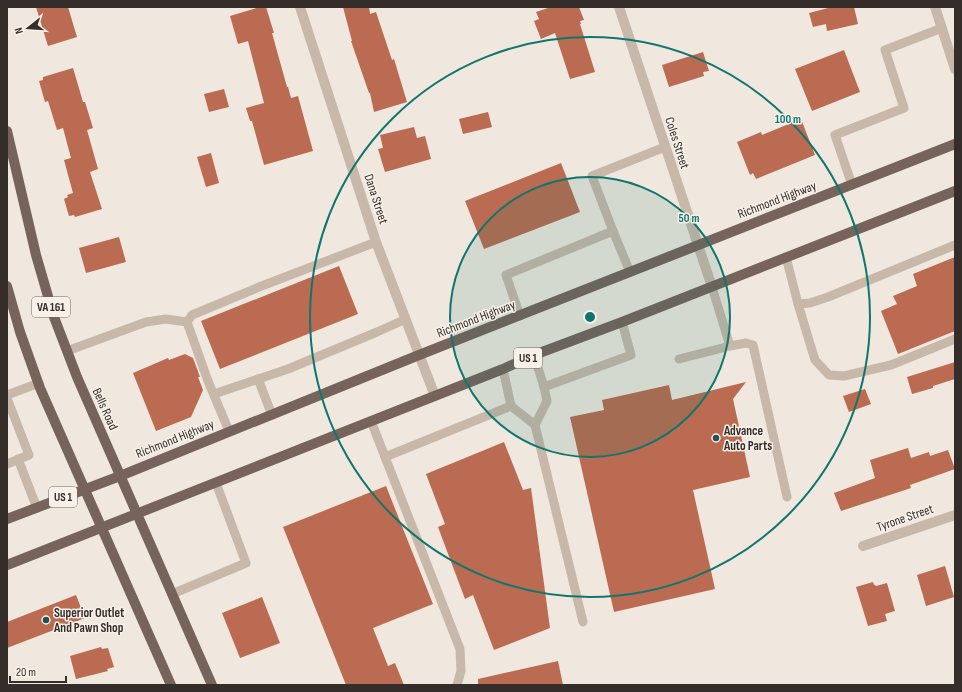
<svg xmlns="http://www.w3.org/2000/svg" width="962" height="692" viewBox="0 0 962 692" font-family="'Sofia Sans Condensed',sans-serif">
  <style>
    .building { fill: #ba6b51 }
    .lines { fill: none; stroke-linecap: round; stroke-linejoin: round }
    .service { stroke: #c7b8aa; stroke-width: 9 }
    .minor { stroke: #c7b8aa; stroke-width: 10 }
    .primary { stroke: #76645c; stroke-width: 10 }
    .ring { fill: none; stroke: #0f766e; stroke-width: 2 }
    .poi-dot { fill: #235053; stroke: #f8f1ea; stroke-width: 1.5 }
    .labels { text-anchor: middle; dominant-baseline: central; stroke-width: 3; stroke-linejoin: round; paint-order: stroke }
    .shield { fill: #f8f1ea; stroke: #706863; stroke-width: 1 }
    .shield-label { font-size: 12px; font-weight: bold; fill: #352d29 }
    .street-label { font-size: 13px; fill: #352d29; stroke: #f8f1ea }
    .poi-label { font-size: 13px; font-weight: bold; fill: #352d29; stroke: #f8f1ea; text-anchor: start }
    .centre { fill: #0f766e; stroke: #f8f1ea; stroke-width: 2 }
    .ring-label { font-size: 12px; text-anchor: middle; font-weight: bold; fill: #0f766e; stroke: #f8f1ea; stroke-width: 3; stroke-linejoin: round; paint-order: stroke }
  </style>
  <rect width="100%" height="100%" fill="#f0e7de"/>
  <g class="building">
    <polygon points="36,7 68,7 77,37 48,46"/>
    <polygon points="260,7 266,7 274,33 272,33 287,87 288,87 291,98 298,96 313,151 264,165 252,121 250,121 246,108 264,103 248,41 238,44 230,16"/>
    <polygon points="343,7 369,7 370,14 376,12 392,60 394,59 407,102 374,112 370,93 369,93 351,41 352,41"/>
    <polygon points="551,7 579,7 584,20 580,21 581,24 580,24 595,72 570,79 555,33 541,39 534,21 539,19 536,12"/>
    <polygon points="832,7 854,7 858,24 827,31 826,24 813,27 809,13"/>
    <polygon points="844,50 860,92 812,111 795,69"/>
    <polygon points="703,52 709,71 703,72 704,76 669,87 662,65"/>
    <polygon points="73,68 83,102 85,102 93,128 87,130 98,169 90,172 102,209 75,217 74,215 69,216 64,199 68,197 67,195 73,193 64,160 71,158 63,128 57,130 48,101 45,102 39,81 43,80 43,77"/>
    <polygon points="224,89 229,107 209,112 204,94"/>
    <polygon points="488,112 492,127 463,134 459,119"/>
    <polygon points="801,119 815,155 756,179 753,173 750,175 737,142 761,132 762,135"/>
    <polygon points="414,127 417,138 425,136 431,159 385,172 378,149 383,148 380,135"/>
    <polygon points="211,153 219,183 206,187 197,157"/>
    <polygon points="561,163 580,212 484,249 465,201"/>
    <polygon points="119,237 126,262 86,273 79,248"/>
    <polygon points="955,257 955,331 898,354 881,311 897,304 893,296 917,286 913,274"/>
    <polygon points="339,266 358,314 220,369 201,321"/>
    <polygon points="185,354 193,358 200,377 198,377 203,390 191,417 156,431 133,373 168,358 169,360"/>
    <polygon points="955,362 955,379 933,386 933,388 912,394 907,377"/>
    <polygon points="746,382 733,399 750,477 693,490 715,589 614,612 570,417 604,410 602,400 669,385 672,400"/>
    <polygon points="865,389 871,404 849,412 843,396"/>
    <polygon points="504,442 523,490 531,488 550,628 494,650 473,595 465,599 438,527 445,524 426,474"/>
    <polygon points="908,448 911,458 929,452 930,456 948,450 955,469 910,485 911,488 841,511 834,493 875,478 870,460"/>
    <polygon points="386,486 433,604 373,628 388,666 395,663 404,685 346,685 283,527"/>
    <polygon points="945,566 954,597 926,606 917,575"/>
    <polygon points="873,582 874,585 875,585 876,586 887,583 895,611 885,614 887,621 868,626 856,587"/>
    <polygon points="76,595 85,618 7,648 7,622"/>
    <polygon points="262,597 280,643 240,658 222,613"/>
    <polygon points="101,647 102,649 108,648 114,667 107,669 108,671 76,679 70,656"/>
    <polygon points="558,661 563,685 478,685 478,679"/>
  </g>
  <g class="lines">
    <g class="service">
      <polyline points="852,185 835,135 904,108 885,50 942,28"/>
      <polyline points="613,231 592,176 665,147"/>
      <polyline points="786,257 798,304 810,303 828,297 955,245"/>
      <polyline points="712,287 730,346 746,343 753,345 787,497"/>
      <polyline points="798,304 815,360 829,375 844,376 891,365 955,339"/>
      <polyline points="520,316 506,275 613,231 630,272"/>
      <polyline points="67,351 146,322 166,319 187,322"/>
      <polyline points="534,355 544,387 547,401 535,425"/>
      <polyline points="679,359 730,346"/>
      <polyline points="503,369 511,406 535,425 583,622"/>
      <polyline points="258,379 272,415"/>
      <polyline points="544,387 631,355 622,322"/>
      <polyline points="214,394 288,369 377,332 406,319"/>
      <polyline points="7,395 39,383"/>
      <polyline points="7,398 29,455 7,464"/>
      <polyline points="371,421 460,649 461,671 457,685"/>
      <polyline points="229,431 208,381 187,322 192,315 259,287 376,242"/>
      <polyline points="385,457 511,406"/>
      <polyline points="18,459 37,508"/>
      <polyline points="172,594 246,563 216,483"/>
    </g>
    <g class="minor">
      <polyline points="300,7 376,242 435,396"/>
      <polyline points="619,7 712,287"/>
      <polyline points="935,7 955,69"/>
      <polyline points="863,546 955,515"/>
    </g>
    <g class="primary">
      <polyline points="7,131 36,255 54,317 77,377 212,685"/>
      <polyline points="7,286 20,332 40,388 171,685"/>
      <polyline points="7,519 120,476 419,355 955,144"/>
      <polyline points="7,565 503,369 534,355 622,322 955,191"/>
    </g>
  </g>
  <circle cx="590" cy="317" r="140" fill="#0f766e" fill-opacity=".12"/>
  <g class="ring">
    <circle cx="590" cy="317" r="140"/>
    <circle cx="590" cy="317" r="280"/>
  </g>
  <g class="poi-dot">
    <circle cx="716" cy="438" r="4"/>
    <circle cx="46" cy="620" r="4"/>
  </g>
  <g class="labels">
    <g class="shield">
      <rect x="32" y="297" width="38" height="20" rx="3"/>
      <rect x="514" y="348" width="28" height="20" rx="3"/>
      <rect x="49" y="487" width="28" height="20" rx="3"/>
    </g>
    <g class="shield-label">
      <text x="51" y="307">VA 161</text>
      <text x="528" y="358">US 1</text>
      <text x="63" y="497">US 1</text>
    </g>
    <g class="street-label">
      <text transform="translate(677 143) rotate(72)">Coles Street</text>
      <text transform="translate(376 199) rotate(72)">Dana Street</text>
      <text transform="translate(777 200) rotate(-21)">Richmond Highway</text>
      <text transform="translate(476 319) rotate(-21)">Richmond Highway</text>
      <text transform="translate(105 409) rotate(66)">Bells Road</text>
      <text transform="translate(175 439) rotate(-22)">Richmond Highway</text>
      <text transform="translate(905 518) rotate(-19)">Tyrone Street</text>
    </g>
    <g class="poi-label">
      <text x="724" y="431">Advance<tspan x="724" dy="15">Auto Parts</tspan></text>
      <text x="54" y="613">Superior Outlet<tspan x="54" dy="15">And Pawn Shop</tspan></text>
    </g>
  </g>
  <circle cx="590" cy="317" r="6" class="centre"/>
  <g class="ring-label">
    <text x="788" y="123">100 m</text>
    <text x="689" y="222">50 m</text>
  </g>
  <rect width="962" height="692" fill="none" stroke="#352d29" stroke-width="16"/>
  <g transform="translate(28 28) rotate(253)" stroke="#f8f1ea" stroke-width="3" paint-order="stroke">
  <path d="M0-3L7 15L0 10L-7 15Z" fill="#352d29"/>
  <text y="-6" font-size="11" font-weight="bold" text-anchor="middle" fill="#352d29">N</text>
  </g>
  <path d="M10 676v6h56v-6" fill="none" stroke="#352d29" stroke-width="2"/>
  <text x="16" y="676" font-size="12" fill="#352d29" stroke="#f8f1ea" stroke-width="3" paint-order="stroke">20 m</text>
</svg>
